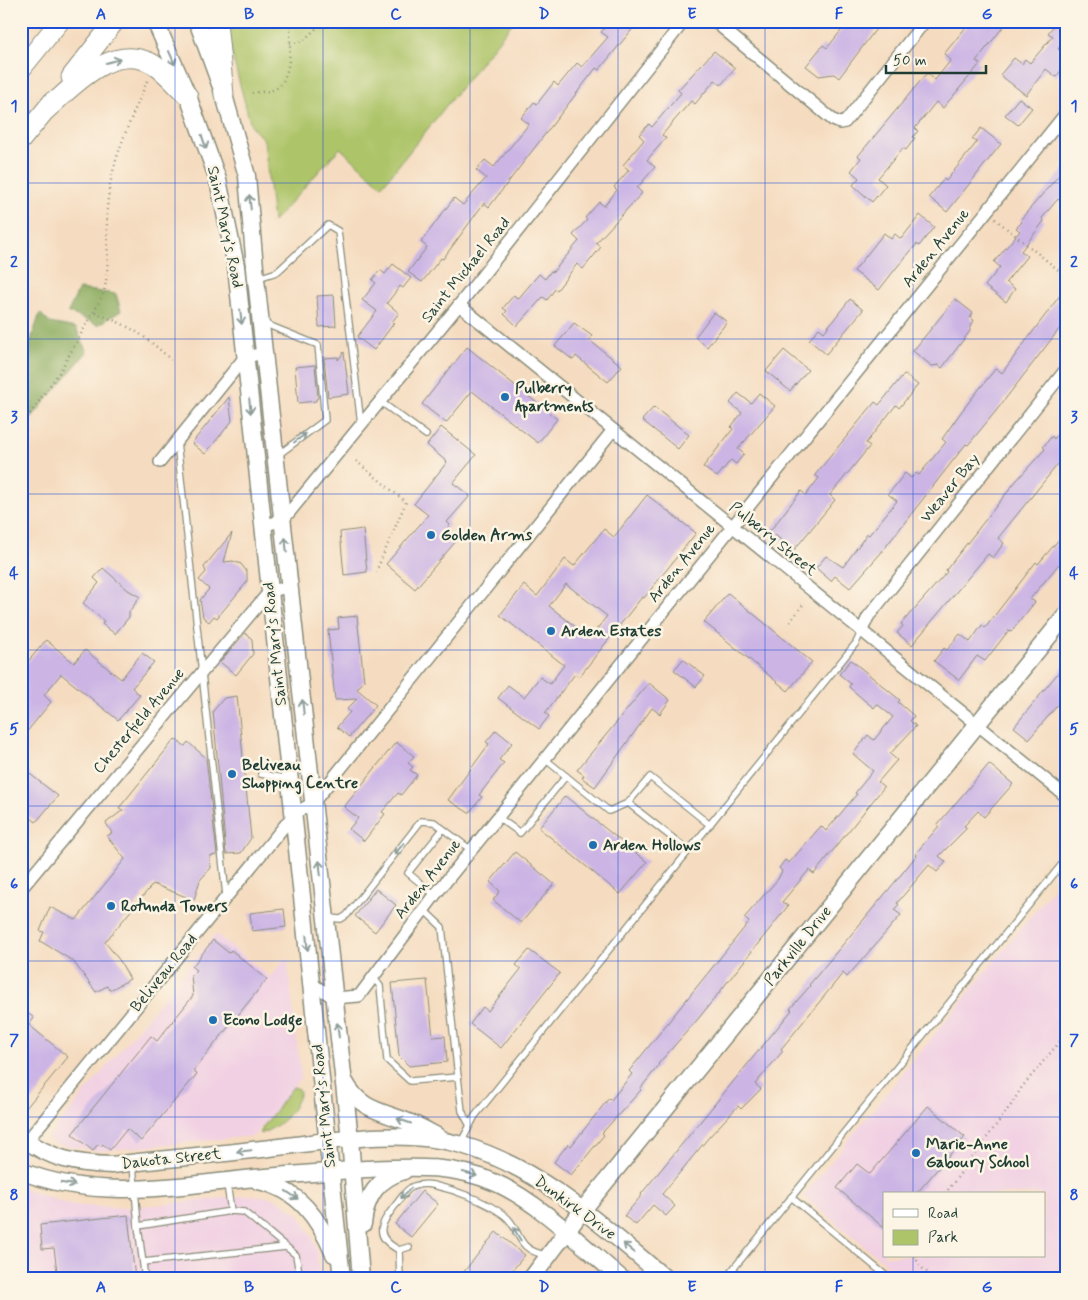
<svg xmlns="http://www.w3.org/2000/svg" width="1088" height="1300" viewBox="0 0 1088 1300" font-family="Mynerve,sans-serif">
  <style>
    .built { fill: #f1d0e3; fill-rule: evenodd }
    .green { fill: #adc469; stroke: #66804e }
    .forest { fill: #8aaa5d; stroke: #547448 }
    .building { fill: #ccb5e5; fill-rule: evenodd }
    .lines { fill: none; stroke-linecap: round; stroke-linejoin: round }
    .lane-casing { stroke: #8a8c7a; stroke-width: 8 }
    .street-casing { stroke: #8a8c7a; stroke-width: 14 }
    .secondary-casing { stroke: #8a8c7a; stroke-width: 19 }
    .primary-casing { stroke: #8a8c7a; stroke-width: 21 }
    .path { stroke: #8a8c7a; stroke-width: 2.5; stroke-dasharray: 1 4; stroke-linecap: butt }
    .lane { stroke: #fff; stroke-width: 5.5 }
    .street { stroke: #fff; stroke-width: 11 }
    .secondary { stroke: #fff; stroke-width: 16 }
    .primary { stroke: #fff; stroke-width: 19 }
    .oneway { stroke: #8f9e9a }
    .grid { fill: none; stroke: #1d4ed8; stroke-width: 1; stroke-opacity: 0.55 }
    .poi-dot { fill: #1f6fb2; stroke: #fcf5e5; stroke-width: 2 }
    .labels { text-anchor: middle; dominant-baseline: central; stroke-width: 5; stroke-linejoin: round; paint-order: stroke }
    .street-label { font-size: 16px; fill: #1f3d34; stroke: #fcf5e5 }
    .poi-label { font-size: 16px; font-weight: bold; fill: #1f3d34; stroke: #fcf5e5; text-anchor: start }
    .neatline { fill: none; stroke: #1d4ed8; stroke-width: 2 }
    .grid-label { font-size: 16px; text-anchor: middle; font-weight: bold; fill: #1d4ed8 }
  </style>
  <rect width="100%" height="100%" fill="#fcf5e5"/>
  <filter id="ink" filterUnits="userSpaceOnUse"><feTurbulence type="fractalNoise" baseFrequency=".02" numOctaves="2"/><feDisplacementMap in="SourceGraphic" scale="10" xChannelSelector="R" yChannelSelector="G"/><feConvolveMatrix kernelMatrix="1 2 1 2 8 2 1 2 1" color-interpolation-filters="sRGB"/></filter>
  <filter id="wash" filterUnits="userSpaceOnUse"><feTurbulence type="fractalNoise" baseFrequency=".0096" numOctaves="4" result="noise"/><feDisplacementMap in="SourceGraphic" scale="20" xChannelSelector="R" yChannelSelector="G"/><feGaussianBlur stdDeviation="1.12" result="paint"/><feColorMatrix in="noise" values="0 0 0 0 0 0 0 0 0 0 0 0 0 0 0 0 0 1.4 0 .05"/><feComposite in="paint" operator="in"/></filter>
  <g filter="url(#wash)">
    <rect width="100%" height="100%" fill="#f5dcc0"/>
    <g class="built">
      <path d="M 1067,872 L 1067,1279 L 905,1279 L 803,1196 ZM 884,1194 L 1044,1194 L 1044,1256 L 884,1256 Z"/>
      <polygon points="216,934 270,977 287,957 301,1077 254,1136 99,1151 57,1144 47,1139"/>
      <polygon points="21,1188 70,1205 125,1208 254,1195 277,1199 299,1215 312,1237 317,1251 319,1279 21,1279"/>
    </g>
    <g class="green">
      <polygon points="223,21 514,21 382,186 340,148 273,222 264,140 251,126"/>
      <path d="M 293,1087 L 297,1088 L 300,1092 C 294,1113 281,1126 260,1134 L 263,1127 Z"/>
    </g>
    <g class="forest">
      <polygon points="79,289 116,294 121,311 98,325 68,312"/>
      <polygon points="40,313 50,323 76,328 87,352 21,430 21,351 28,349"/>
    </g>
    <g id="blocks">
      <g class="building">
        <polygon points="610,21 639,21 599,70 596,68 489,207 484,203 443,259 441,258 422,282 408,272 427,247 421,242 454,198 463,205 486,178 476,170 485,160 494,167 529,124 521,118 534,102 537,104 554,82 558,86 577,63 582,67 608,37 601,32"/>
        <polygon points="849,21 882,21 839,78 834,74 819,76 806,66 823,45 827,48"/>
        <polygon points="971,21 1008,21 976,61 980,64 943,108 936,102 915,128 918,131 913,137 915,138 906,150 903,148 878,178 886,185 872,202 853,185 859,178 851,171 861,158 858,156 927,73 935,80 951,60 944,54"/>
        <polygon points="1057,21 1067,21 1067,37 1058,49 1067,56 1067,63 1056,77 1046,69 1026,95 1000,75 1014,58 1022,64 1025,59 1030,63 1053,36 1048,33"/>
        <polygon points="714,51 735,68 721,85 715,80 695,104 691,101 662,135 666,138 647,160 655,167 637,188 642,193 596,243 601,247 583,269 577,264 557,290 555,289 547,300 543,297 517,326 504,314 507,311 503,308 514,295 518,299 539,274 545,279 551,271 553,272 579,241 573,235 587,220 585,218 599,202 604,206 617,190 614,187 629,170 623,165 644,140 639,135 649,124 652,127 681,93 678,90"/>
        <polygon points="1019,98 1032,108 1018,125 1005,115"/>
        <polygon points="981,128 1001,144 947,212 929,197 944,179 946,181 977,142 972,139"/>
        <polygon points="1067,166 1067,207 1058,199 1042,218 1044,221 1021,251 1027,256 1006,282 1015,289 1006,302 985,286 1000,267 994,262 1020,231 1016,228 1022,222 1020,220"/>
        <polygon points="920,215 934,227 919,246 917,244 897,267 879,290 854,271 884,233 891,239 895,234 901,239"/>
        <polygon points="393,264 411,278 403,288 400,286 387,303 399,313 392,322 394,323 374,350 357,337 377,311 362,300 376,283 372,280 380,270 385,274"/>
        <polygon points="1067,286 1067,319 996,411 968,445 966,444 880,554 850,588 835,576 831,581 816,568 826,556 843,567 867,534 869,535 897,501 888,494 895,486 905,473 911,478 916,473 919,475 946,442 942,439 961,412 996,368 1002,373"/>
        <polygon points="334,295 336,326 319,327 317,296"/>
        <polygon points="850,299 863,310 826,354 809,340 819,328 824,332"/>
        <polygon points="955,299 973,313 970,318 974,321 970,327 970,331 942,368 938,365 932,366 913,351"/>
        <polygon points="714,312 727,322 707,347 695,337"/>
        <polygon points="574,323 592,336 589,340 622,366 608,382 576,356 573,360 555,346"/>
        <polygon points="467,347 557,419 538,443 472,391 446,423 422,404"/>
        <polygon points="784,350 808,370 790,391 766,371"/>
        <polygon points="344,352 349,394 328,397 324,358 338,357 338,360"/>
        <polygon points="315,365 318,398 316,399 316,401 298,403 295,367"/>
        <polygon points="904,374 918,385 899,408 896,405 866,443 870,446 830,495 835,500 794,550 770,531 801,491 806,495 819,478 815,475 875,402 879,405"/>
        <polygon points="738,393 751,403 759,393 775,406 738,449 744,454 736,464 731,460 717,477 703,467 733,429 731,427 742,413 730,403"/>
        <polygon points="229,397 232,421 205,454 192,443"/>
        <polygon points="654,407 689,435 678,449 642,420"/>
        <polygon points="1067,423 1067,453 998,538 1004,543 993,558 988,554 912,645 897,633 903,626 901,624 947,572 946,570 1016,481 1045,449 1043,447 1052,436 1054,439"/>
        <polygon points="441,427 476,455 453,483 470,496 447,522 450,525 445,530 457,540 415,589 386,564 428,515 414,504 447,462 427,445"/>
        <path d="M 647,495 L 696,533 L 644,598 L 642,597 L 579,677 L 575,674 L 545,713 L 549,716 L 539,729 L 498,698 L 508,685 L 524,697 L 540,677 L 550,684 L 564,665 L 500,615 L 524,585 L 537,596 L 565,559 L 574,566 L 604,529 L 614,537 ZM 566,584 L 607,616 L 590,638 L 549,606 Z"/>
        <polygon points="363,529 367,572 344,575 340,532"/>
        <polygon points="1067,530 1067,570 1059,564 1030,599 1035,602 1011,632 1009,630 985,661 977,656 959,680 934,661 944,648 947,650 960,634 970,642 982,625 985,628 1036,562 1038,564"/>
        <polygon points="232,533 224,562 233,561 241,564 247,572 247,582 217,618 214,616 209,622 203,617 200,600 209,589 199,580 206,572 204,567"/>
        <polygon points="103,568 128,590 140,597 129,612 129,617 115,634 102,624 104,621 83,603 99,583 94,578"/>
        <polygon points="728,593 812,662 788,691 704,622"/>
        <polygon points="357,616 364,681 357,689 376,705 349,737 337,727 350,712 347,709 357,699 335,700 328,630 339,629 338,618"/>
        <polygon points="245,633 252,639 253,654 236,675 220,662"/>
        <polygon points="46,640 74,663 85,650 121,679 142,653 154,662 132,688 140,695 118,720 61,674 44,695 51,702 21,739 21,670"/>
        <polygon points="683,659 705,676 696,687 674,670"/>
        <polygon points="851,660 900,700 898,702 914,716 910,721 916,726 890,754 897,760 878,782 884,787 814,874 809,870 782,902 788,906 698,1019 658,1064 659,1065 640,1089 641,1090 602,1133 604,1135 571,1175 554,1162 568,1144 571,1146 609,1098 611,1100 632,1074 629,1071 749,922 744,918 778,879 782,871 779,868 785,860 789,863 821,826 826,831 857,794 855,793 873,771 853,754 868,735 874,740 893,717 877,704 874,708 864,700 849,687 851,684 839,674"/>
        <polygon points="1067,662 1067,694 1029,739 1014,727"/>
        <polygon points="649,683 670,700 660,714 652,708 595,787 582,778 584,775 577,770"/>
        <polygon points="237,696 251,838 241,853 226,854 213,711 224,698"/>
        <polygon points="496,730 512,743 499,760 504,763 479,795 482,797 469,813 448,800 489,744 486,742"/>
        <polygon points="175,739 185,746 188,742 206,758 217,855 210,856 211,868 200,880 194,900 153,884 105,942 120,961 130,979 110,990 107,986 96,992 73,961 40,941 44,932 40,931 50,907 76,920 125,859 107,836 112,833 106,823 123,810 119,808"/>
        <polygon points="396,742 414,756 408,763 413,767 410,770 417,775 401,795 398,793 382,812 385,814 364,841 349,829 358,818 344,807"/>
        <polygon points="989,764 1013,784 984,817 978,811 964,826 967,828 939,856 946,862 937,872 929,865 897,903 899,904 894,910 901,915 847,977 843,973 781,1049 783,1051 755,1084 761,1089 741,1109 738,1106 709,1137 662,1194 675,1206 666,1216 653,1205 636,1225 624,1216 642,1195 641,1194 792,1010 790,1009 810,986 809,985 895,882 917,855 916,853 939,826 937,825"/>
        <polygon points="21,767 58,796 36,822 21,810"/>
        <polygon points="565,796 647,862 620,894 539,828"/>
        <polygon points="515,852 554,884 521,923 493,900 500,891 490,882"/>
        <polygon points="376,889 396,905 375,932 355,916"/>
        <polygon points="284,909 286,927 252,931 250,913"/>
        <polygon points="213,940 229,953 231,950 267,979 193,1071 197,1074 141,1141 127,1129 110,1150 103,1144 101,1147 98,1144 93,1151 72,1134 151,1036 157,1041 193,996 191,975 196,970 192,967"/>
        <polygon points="529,950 560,973 501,1048 470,1024 483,1007 488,1011 521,969 516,965"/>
        <polygon points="427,980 433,1037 445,1036 447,1062 409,1066 399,1056 392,983"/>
        <polygon points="21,1008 34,1018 29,1025 68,1057 21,1114"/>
        <polygon points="928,1106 965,1137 916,1194 884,1194 884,1228 837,1188 857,1164 870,1174"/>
        <polygon points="422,1191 438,1204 411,1237 395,1224"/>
        <polygon points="128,1215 135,1279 58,1279 54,1248 42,1249 40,1225"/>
        <polygon points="496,1232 525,1255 505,1279 458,1279"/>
      </g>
    </g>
  </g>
  <g filter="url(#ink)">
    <use href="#blocks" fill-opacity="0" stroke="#8a8c7a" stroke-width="1"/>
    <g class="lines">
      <defs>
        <g id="lane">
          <polyline points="258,278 277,272 328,225 338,231 361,424"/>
          <polyline points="263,323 318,345 325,420 278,455"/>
          <polyline points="381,402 426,435"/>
          <polyline points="177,442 226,895"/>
          <polyline points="261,774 288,779"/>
          <polyline points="566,776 609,811 628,803"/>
          <polyline points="498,817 520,833 566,776 545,759"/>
          <polyline points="689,851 628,803 650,777 710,825"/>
          <polyline points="435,895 408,873 443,829"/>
          <polyline points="424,910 442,927 458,1077"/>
          <polyline points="327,918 341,919 347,915 421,821 434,822 471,850"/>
          <polyline points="373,977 380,986 387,1060 410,1081 458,1077 462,1111 469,1124"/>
          <polyline points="460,1144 475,1116 856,643 862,630"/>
          <polyline points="133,1165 138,1226 145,1279"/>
          <polyline points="227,1184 231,1211"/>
          <polyline points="791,1197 890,1279"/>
          <polyline points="138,1226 231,1211 244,1212 296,1255 300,1279"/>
          <path d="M 399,1250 C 370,1235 383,1221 398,1202 C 402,1197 407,1188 414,1186 C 419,1184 428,1184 433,1185 C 456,1190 485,1201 504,1215 C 522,1228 513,1249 546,1255"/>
          <polyline points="143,1262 286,1247"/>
          <polyline points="400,1279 399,1250 409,1247"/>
          <polyline points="725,1279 1067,858"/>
        </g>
        <g id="street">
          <polyline points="714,21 833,120 840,123 845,122 925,21"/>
          <polyline points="459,305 1067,797"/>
          <polyline points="160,462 245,357 265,353"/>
          <polyline points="263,526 283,520 459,305 684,21"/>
          <polyline points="862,630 868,617 1067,368"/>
          <polyline points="21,889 269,592 290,586"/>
          <polyline points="311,983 334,998 359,996 435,895 1067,112"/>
          <polyline points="27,1141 295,813 313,803 613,430"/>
        </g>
        <g id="secondary">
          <polyline points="155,21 188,96 218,180 236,266 342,1279"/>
          <polyline points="197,21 224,95 247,176 256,279 350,1139 361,1279"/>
          <path d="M 345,1082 C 361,1112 384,1111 413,1124 C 421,1127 429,1132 437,1136"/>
          <path d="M 21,1137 C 51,1159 75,1164 112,1165 C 162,1159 212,1155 262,1149 C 324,1142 401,1127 462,1145 C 541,1168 604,1227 666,1279"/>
          <path d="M 21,1171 C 93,1200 171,1187 245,1179 C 285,1175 325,1172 366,1169 C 410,1167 454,1164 496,1183 C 539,1202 585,1248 622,1279"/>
          <path d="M 258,1181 C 299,1189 319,1219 334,1254"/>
          <path d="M 363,1224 C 366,1196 377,1179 404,1171"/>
          <polyline points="531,1279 582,1211 1067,614"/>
        </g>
        <g id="primary">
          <polyline points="217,21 224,95"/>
          <polyline points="21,69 60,21"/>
          <polyline points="71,77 115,21"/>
          <path d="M 46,110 C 74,86 112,41 153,64 C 166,72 177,86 188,96"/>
          <polyline points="21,140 53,101"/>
        </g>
      </defs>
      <use href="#lane" class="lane-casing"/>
      <use href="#street" class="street-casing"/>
      <use href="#secondary" class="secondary-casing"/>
      <use href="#primary" class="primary-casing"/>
      <g class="path">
        <polyline points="290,44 303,41 324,21"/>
        <path d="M 252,93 C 259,92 268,92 275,89 C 293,80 290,38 290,21"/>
        <polyline points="995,219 1067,277"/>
        <path d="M 95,313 C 129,325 145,335 171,360"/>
        <path d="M 21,426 L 59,373 L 103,295 C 111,267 106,239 107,211 C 109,164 130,122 148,79"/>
        <polyline points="21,434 25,437 25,453"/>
        <polyline points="356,461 406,502 375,574"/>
        <polyline points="790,622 805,602"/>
        <polyline points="945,1194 1011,1105 1022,1087 1067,1033"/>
        <polyline points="914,1256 922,1268 935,1279"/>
      </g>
      <use href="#lane" class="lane"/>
      <use href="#street" class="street"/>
      <use href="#secondary" class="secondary"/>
      <use href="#primary" class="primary"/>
    </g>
    <defs><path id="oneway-shaft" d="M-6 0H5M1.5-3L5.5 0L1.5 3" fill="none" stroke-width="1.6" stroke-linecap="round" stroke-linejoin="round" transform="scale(1.25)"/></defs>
    <g class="oneway">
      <use href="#oneway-shaft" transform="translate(172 58) rotate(66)"/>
      <use href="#oneway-shaft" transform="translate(113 61) rotate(-15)"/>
      <use href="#oneway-shaft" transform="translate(204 142) rotate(71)"/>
      <use href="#oneway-shaft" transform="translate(250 202) rotate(-96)"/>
      <use href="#oneway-shaft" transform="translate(241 317) rotate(84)"/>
      <use href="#oneway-shaft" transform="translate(250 406) rotate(84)"/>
      <use href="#oneway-shaft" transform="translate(300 438) rotate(-37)"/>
      <use href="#oneway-shaft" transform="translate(286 545) rotate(-96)"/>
      <use href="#oneway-shaft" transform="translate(303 707) rotate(-96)"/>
      <use href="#oneway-shaft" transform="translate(399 849) rotate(128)"/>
      <use href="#oneway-shaft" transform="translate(320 868) rotate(-96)"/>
      <use href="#oneway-shaft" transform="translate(307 943) rotate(85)"/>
      <use href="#oneway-shaft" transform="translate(338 1030) rotate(-97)"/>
      <use href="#oneway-shaft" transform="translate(404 1121) rotate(-161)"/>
      <use href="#oneway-shaft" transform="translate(244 1151) rotate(174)"/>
      <use href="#oneway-shaft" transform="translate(470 1174) rotate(15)"/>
      <use href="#oneway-shaft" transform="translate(68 1184) rotate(10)"/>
      <use href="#oneway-shaft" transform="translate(406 1193) rotate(134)"/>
      <use href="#oneway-shaft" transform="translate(292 1195) rotate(34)"/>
      <use href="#oneway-shaft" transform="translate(517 1234) rotate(-120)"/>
      <use href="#oneway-shaft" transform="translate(629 1248) rotate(-140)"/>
    </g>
  </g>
  <path class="grid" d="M 175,21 L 175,1279M 323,21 L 323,1279M 470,21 L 470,1279M 618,21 L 618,1279M 765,21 L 765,1279M 913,21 L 913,1194M 21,183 L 1067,183M 21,339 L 1067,339M 21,494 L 1067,494M 21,650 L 1067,650M 21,806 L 1067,806M 21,961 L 1067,961M 21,1117 L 1067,1117M 913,1256 L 913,1279"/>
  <g class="poi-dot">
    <circle cx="505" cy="397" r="5"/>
    <circle cx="431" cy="535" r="5"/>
    <circle cx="551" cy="631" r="5"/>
    <circle cx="232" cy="774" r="5"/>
    <circle cx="593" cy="845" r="5"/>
    <circle cx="111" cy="906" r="5"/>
    <circle cx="213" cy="1020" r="5"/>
    <circle cx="916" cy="1153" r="5"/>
  </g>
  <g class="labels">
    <g class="street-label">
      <text transform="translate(225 227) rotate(78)">Saint Mary’s Road</text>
      <text transform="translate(936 248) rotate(-51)">Arden Avenue</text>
      <text transform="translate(466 270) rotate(-51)">Saint Michael Road</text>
      <text transform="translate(950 488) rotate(-51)">Weaver Bay</text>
      <text transform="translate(773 539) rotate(39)">Pulberry Street</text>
      <text transform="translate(682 563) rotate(-51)">Arden Avenue</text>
      <text transform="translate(275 644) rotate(-96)">Saint Mary’s Road</text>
      <text transform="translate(139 721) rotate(-50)">Chesterfield Avenue</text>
      <text transform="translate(428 879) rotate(-52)">Arden Avenue</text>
      <text transform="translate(798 946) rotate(-51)">Parkville Drive</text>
      <text transform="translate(164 973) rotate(-51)">Beliveau Road</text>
      <text transform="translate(324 1106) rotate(-96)">Saint Mary’s Road</text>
      <text transform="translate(171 1159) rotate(-6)">Dakota Street</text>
      <text transform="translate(575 1208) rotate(36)">Dunkirk Drive</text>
    </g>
    <g class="poi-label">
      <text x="515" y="388">Pulberry<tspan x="515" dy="18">Apartments</tspan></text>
      <text x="441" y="535">Golden Arms</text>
      <text x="561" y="631">Arden Estates</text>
      <text x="242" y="765">Beliveau<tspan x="242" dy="18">Shopping Centre</tspan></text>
      <text x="603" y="845">Arden Hollows</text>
      <text x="121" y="906">Rotunda Towers</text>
      <text x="223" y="1020">Econo Lodge</text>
      <text x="926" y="1144">Marie-Anne<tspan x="926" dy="18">Gaboury School</tspan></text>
    </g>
  </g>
  <rect width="1088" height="1300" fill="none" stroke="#fcf5e5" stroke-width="55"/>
  <rect x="883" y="1192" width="162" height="65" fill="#fcf5e5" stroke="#a4ab9e"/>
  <rect x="893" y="1209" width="25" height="8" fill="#ffffff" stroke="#a4ab9e"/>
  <text x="928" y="1218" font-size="15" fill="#1f3d34">Road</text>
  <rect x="893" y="1230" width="25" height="15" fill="#adc469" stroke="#a4ab9e"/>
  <text x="928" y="1242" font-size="15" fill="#1f3d34">Park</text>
  <path d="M886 65v8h100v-8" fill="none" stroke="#1f3d34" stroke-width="2.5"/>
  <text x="893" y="65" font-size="15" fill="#1f3d34" stroke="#fcf5e5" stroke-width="4" paint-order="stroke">50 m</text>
  <rect x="28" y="28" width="1032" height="1244" class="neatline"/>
  <g class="grid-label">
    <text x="101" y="19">A</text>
    <text x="249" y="19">B</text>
    <text x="396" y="19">C</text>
    <text x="544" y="19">D</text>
    <text x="692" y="19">E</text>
    <text x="839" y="19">F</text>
    <text x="987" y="19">G</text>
    <text x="14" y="111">1</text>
    <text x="1074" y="111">1</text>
    <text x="14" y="267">2</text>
    <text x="1074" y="267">2</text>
    <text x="14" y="422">3</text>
    <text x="1074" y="422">3</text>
    <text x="14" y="578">4</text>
    <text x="1074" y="578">4</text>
    <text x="14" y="734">5</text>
    <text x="1074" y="734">5</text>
    <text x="14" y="889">6</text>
    <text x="1074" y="889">6</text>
    <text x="14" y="1045">7</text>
    <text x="1074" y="1045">7</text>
    <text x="14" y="1200">8</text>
    <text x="1074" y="1200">8</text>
    <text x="101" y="1292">A</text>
    <text x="249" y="1292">B</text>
    <text x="396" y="1292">C</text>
    <text x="544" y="1292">D</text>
    <text x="692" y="1292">E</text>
    <text x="839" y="1292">F</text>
    <text x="987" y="1292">G</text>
  </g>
</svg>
